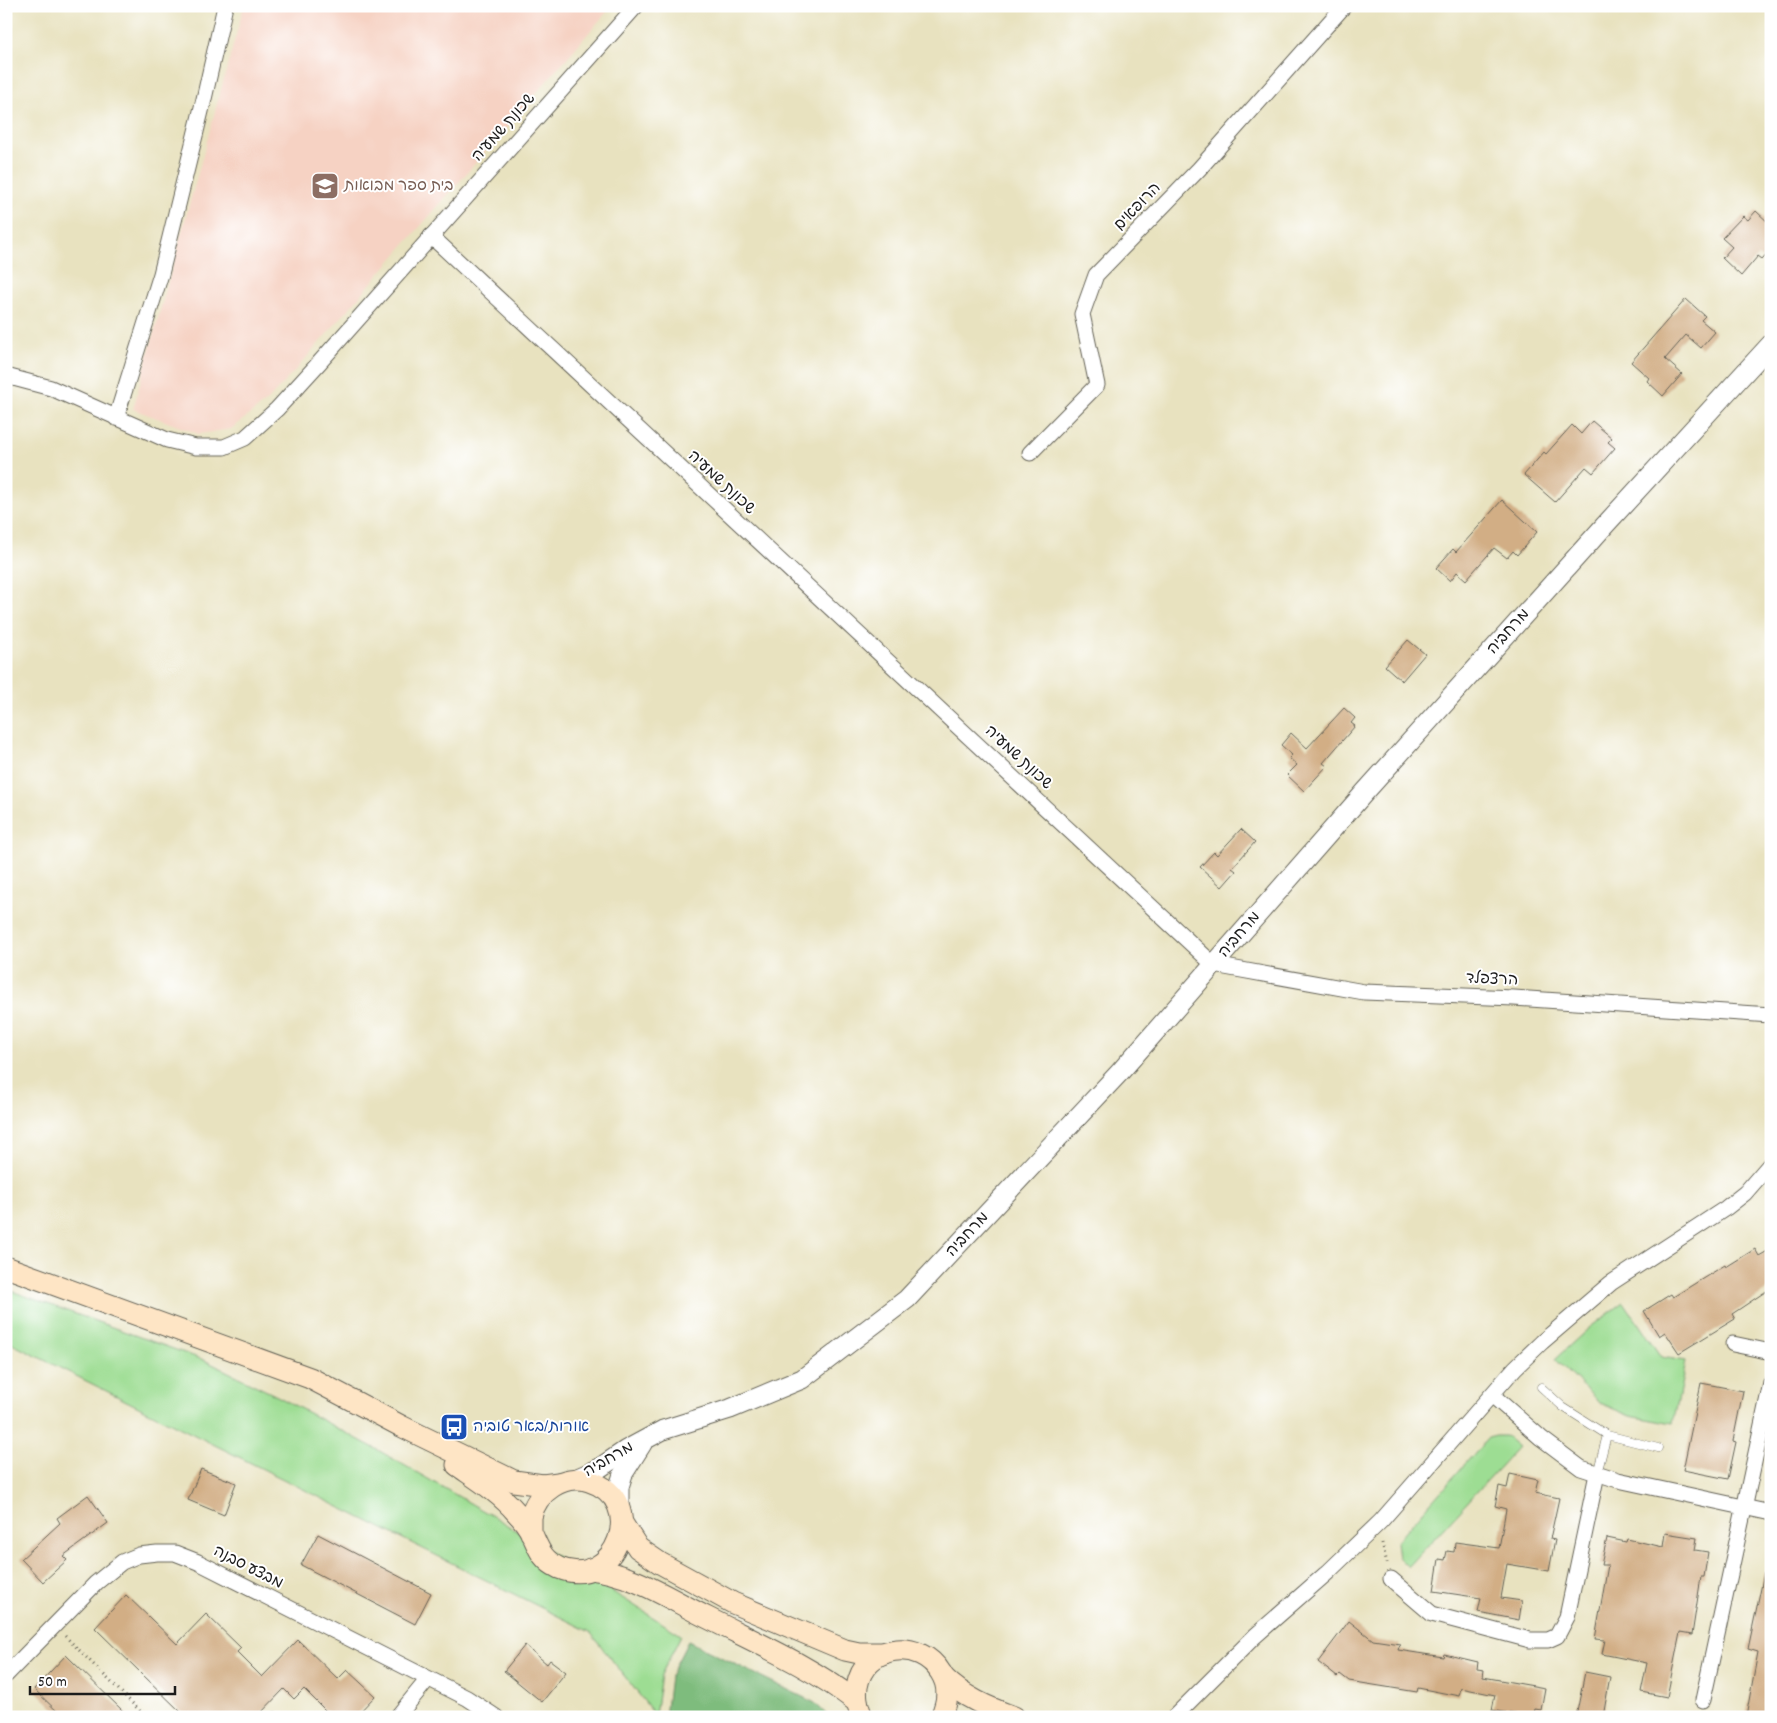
<svg xmlns="http://www.w3.org/2000/svg" width="1777" height="1723" viewBox="0 0 1777 1723" font-family="Dekko,'Playpen Sans Hebrew',sans-serif">
  <style>
    .built { fill: #f6d2c3 }
    .green { fill: #9ddd93; stroke: #5c7c58 }
    .forest { fill: #7ebc7d; stroke: #4d6c4c }
    .building { fill: #d2ae85 }
    .lines { fill: none; stroke-linecap: round; stroke-linejoin: round }
    .service-casing { stroke: #636155; stroke-width: 9 }
    .minor-casing { stroke: #636155; stroke-width: 17 }
    .tertiary-casing { stroke: #636155; stroke-width: 21 }
    .secondary-casing { stroke: #636155; stroke-width: 23 }
    .path { stroke: #636155; stroke-width: 3; stroke-dasharray: 1 4; stroke-linecap: butt }
    .service { stroke: #fff; stroke-width: 8 }
    .minor { stroke: #fff; stroke-width: 15 }
    .tertiary { stroke: #fff; stroke-width: 19 }
    .secondary { stroke: #fee5c5; stroke-width: 21 }
    .labels { text-anchor: middle; dominant-baseline: central; stroke-width: 4; stroke-linejoin: round; paint-order: stroke }
    .street-label { font-size: 16px; fill: #1c1c1c; stroke: #fff }
    .education-label { font-size: 16px; fill: #785e54; stroke: #fff; text-anchor: start }
    .transit-label { font-size: 16px; fill: #164399; stroke: #fff; text-anchor: start }
  </style>
  <rect width="100%" height="100%" fill="#fff"/>
  <filter id="ink" filterUnits="userSpaceOnUse"><feTurbulence type="fractalNoise" baseFrequency=".02" numOctaves="2"/><feDisplacementMap in="SourceGraphic" scale="10" xChannelSelector="R" yChannelSelector="G"/><feConvolveMatrix kernelMatrix="1 2 1 2 8 2 1 2 1" color-interpolation-filters="sRGB"/></filter>
  <filter id="wash" filterUnits="userSpaceOnUse"><feTurbulence type="fractalNoise" baseFrequency=".0096" numOctaves="4" result="noise"/><feDisplacementMap in="SourceGraphic" scale="20" xChannelSelector="R" yChannelSelector="G"/><feGaussianBlur stdDeviation="1.12" result="paint"/><feColorMatrix in="noise" values="0 0 0 0 0 0 0 0 0 0 0 0 0 0 0 0 0 1.4 0 .05"/><feComposite in="paint" operator="in"/></filter>
  <g filter="url(#wash)">
    <rect width="100%" height="100%" fill="#e8e2bf"/>
    <polygon class="built" points="244,6 612,6 299,366 267,401 231,429 199,434 133,409"/>
    <g class="green">
      <polygon points="6,1289 204,1360 279,1397 376,1449 496,1518 681,1635 661,1675 655,1715 590,1632 6,1341"/>
      <polygon points="1624,1302 1661,1357 1686,1361 1673,1424 1630,1416 1600,1403 1555,1359 1589,1328"/>
      <polygon points="1496,1436 1505,1436 1518,1447 1408,1567 1398,1557 1396,1542 1488,1438"/>
    </g>
    <polygon class="forest" points="688,1641 815,1703 829,1717 665,1717 670,1676"/>
    <g id="blocks">
      <g class="building">
        <polygon points="1756,211 1771,225 1771,249 1762,259 1758,256 1741,276 1722,258 1732,247 1722,238 1743,216 1748,220"/>
        <polygon points="1686,299 1705,316 1701,320 1715,332 1701,348 1686,335 1665,359 1682,374 1663,396 1647,381 1649,378 1631,362"/>
        <polygon points="1592,421 1612,438 1608,442 1615,448 1593,473 1586,467 1555,502 1524,475 1544,452 1546,454 1572,425 1581,434"/>
        <polygon points="1502,500 1537,532 1517,555 1513,551 1507,558 1494,548 1466,580 1457,572 1450,581 1436,568 1453,549 1456,552"/>
        <polygon points="1408,640 1425,654 1402,681 1385,666"/>
        <polygon points="1344,708 1355,718 1351,723 1355,726 1323,763 1327,766 1304,791 1287,775 1297,765 1289,758 1292,755 1281,745 1291,733 1307,748"/>
        <polygon points="1241,829 1255,842 1232,868 1236,871 1222,887 1200,867 1214,852 1217,855"/>
        <polygon points="1755,1249 1759,1256 1771,1249 1771,1288 1732,1314 1735,1319 1679,1353 1665,1332 1659,1336 1644,1311 1671,1294 1673,1297 1725,1265 1726,1267"/>
        <polygon points="1701,1383 1743,1391 1733,1441 1736,1442 1728,1479 1683,1470"/>
        <polygon points="201,1469 236,1483 224,1515 188,1500"/>
        <polygon points="1510,1474 1538,1480 1535,1493 1559,1498 1550,1539 1555,1540 1549,1571 1507,1564 1501,1598 1522,1601 1519,1620 1478,1612 1481,1598 1434,1591 1439,1559 1445,1560 1447,1551 1454,1552 1455,1542 1499,1548 1506,1509 1495,1506 1499,1486 1507,1488"/>
        <polygon points="88,1495 108,1523 63,1556 67,1560 43,1582 21,1559 60,1523 57,1518"/>
        <polygon points="1665,1533 1697,1538 1695,1550 1708,1552 1704,1577 1701,1577 1692,1635 1680,1633 1667,1697 1641,1692 1647,1663 1602,1654 1605,1640 1595,1639 1608,1565 1601,1565 1607,1538 1626,1542 1627,1539 1663,1547"/>
        <polygon points="318,1534 431,1593 415,1624 301,1565"/>
        <polygon points="1764,1573 1771,1574 1771,1717 1746,1717 1758,1652 1748,1649"/>
        <polygon points="126,1595 177,1644 206,1614 241,1648 237,1652 262,1677 298,1640 338,1679 347,1670 375,1696 355,1717 332,1717 304,1689 294,1699 284,1689 257,1717 186,1717 95,1628"/>
        <polygon points="1349,1621 1373,1640 1400,1644 1398,1650 1443,1657 1444,1654 1478,1662 1477,1669 1484,1670 1483,1677 1545,1688 1541,1710 1535,1709 1533,1717 1492,1710 1495,1695 1461,1688 1459,1696 1418,1688 1417,1692 1349,1681 1340,1674 1337,1677 1318,1662"/>
        <polygon points="525,1645 547,1664 550,1660 566,1672 542,1702 504,1671"/>
        <polygon points="66,1655 129,1717 63,1717 34,1689"/>
        <polygon points="1585,1672 1610,1677 1603,1717 1576,1717"/>
      </g>
    </g>
  </g>
  <g filter="url(#ink)">
    <use href="#blocks" fill-opacity="0" stroke="#636155" stroke-width="1"/>
    <g class="lines">
      <defs>
        <g id="service">
          <polyline points="1541,1387 1563,1407 1607,1435 1658,1448"/>
          <polyline points="1597,1474 1607,1435"/>
          <polyline points="275,1716 276,1717"/>
        </g>
        <g id="minor">
          <polyline points="431,236 1214,965 1364,992 1514,998 1771,1015"/>
          <polyline points="6,376 51,388 167,440 196,447 224,447 245,438 277,409 319,363 636,6"/>
          <polyline points="116,418 161,274 204,99 225,6"/>
          <polyline points="1030,453 1097,385 1082,314 1096,275 1199,169 1344,6"/>
          <polyline points="1733,1344 1771,1352"/>
          <polyline points="1492,1395 1541,1438 1581,1468 1618,1480 1771,1513"/>
          <polyline points="1391,1579 1432,1614 1530,1640 1548,1640 1557,1636 1567,1617 1597,1474"/>
          <polyline points="6,1675 96,1583 122,1562 139,1555 157,1553 175,1553 198,1562 467,1698 496,1717"/>
          <polyline points="1703,1700 1771,1383"/>
          <polyline points="397,1717 428,1679"/>
          <polyline points="1174,1717 1255,1636 1328,1572 1381,1521 1515,1368 1542,1342 1611,1283 1726,1208 1745,1193 1771,1163"/>
        </g>
        <g id="tertiary">
          <polyline points="573,1480 598,1469 626,1450 663,1430 730,1409 802,1379 907,1299 1120,1072 1365,792 1606,524 1771,344"/>
          <polyline points="619,1508 619,1487 623,1474 642,1444"/>
        </g>
        <g id="secondary">
          <polyline points="6,1267 310,1378 401,1426 514,1481 543,1485 558,1483"/>
          <path d="M 457,1465 C 477,1479 500,1493 516,1512 C 522,1518 528,1526 532,1534 C 539,1549 542,1560 559,1568 C 616,1591 650,1500 589,1481 C 564,1473 536,1492 531,1517 C 531,1522 531,1528 531,1533"/>
          <polyline points="622,1523 638,1548 660,1563 733,1603 845,1650 859,1653 884,1653"/>
          <path d="M 590,1569 C 632,1573 671,1600 708,1618 C 759,1644 812,1667 857,1702"/>
          <path d="M 944,1678 C 963,1697 989,1708 1014,1717"/>
          <path d="M 862,1717 C 858,1707 855,1697 857,1687 C 864,1644 920,1637 941,1673 C 950,1687 948,1702 941,1717"/>
        </g>
      </defs>
      <use href="#service" class="service-casing"/>
      <use href="#minor" class="minor-casing"/>
      <use href="#tertiary" class="tertiary-casing"/>
      <use href="#secondary" class="secondary-casing"/>
      <g class="path">
        <polyline points="1382,1543 1387,1563"/>
        <polyline points="65,1636 146,1717"/>
      </g>
      <use href="#service" class="service"/>
      <use href="#minor" class="minor"/>
      <use href="#tertiary" class="tertiary"/>
      <use href="#secondary" class="secondary"/>
    </g>
  </g>
  <defs>
    <symbol id="school-square" viewBox="-11 -11 22 22"><rect x="-9" y="-9" width="18" height="18" rx="4" fill="#8d6e63" stroke="#fff"/><path d="M0-5L7-2L0 1L-7-2ZM-4 1L0 2.5L4 1V4Q0 6-4 4Z" fill="#fff"/></symbol>
    <symbol id="bus-square" viewBox="-11 -11 22 22"><rect x="-9" y="-9" width="18" height="18" rx="4" fill="#1a4fb4" stroke="#fff"/><path d="M-5-6H5V4H4V6H2V4H-2V6H-4V4H-5ZM-3.5-4V0h7V-4ZM-3.5 1.2v1.5H-2V1.2ZM2 1.2v1.5H3.5V1.2Z" fill="#fff"/></symbol>
  </defs>
  <g fill-rule="evenodd">
    <use href="#school-square" x="309" y="170" width="32" height="32"/>
    <use href="#bus-square" x="438" y="1411" width="32" height="32"/>
  </g>
  <g class="labels">
    <g class="street-label">
      <text transform="translate(504 128) rotate(-48)">שכונת שמעיה</text>
      <text transform="translate(1138 207) rotate(-46)">הרופאים</text>
      <text transform="translate(721 483) rotate(43)">שכונת שמעיה</text>
      <text transform="translate(1509 632) rotate(-48)">מרחביה</text>
      <text transform="translate(1018 758) rotate(43)">שכונת שמעיה</text>
      <text transform="translate(1240 935) rotate(-49)">מרחביה</text>
      <text transform="translate(1492 980) rotate(2)">הרצפלד</text>
      <text transform="translate(968 1235) rotate(-47)">מרחביה</text>
      <text transform="translate(609 1460) rotate(-30)">מרחביה</text>
      <text transform="translate(248 1568) rotate(27)">מבצע סבנה</text>
    </g>
    <g class="education-label">
      <text x="344" y="186">בית ספר מבואות</text>
    </g>
    <g class="transit-label">
      <text x="473" y="1427">אורות/באר טוביה</text>
    </g>
  </g>
  <rect width="1777" height="1723" fill="none" stroke="#fff" stroke-width="25"/>
  <path d="M30 1686v8h145v-8" fill="none" stroke="#1c1c1c" stroke-width="2.5"/>
  <text x="38" y="1686" font-size="15" fill="#1c1c1c" stroke="#ffffff" stroke-width="4" paint-order="stroke">50 m</text>
</svg>
